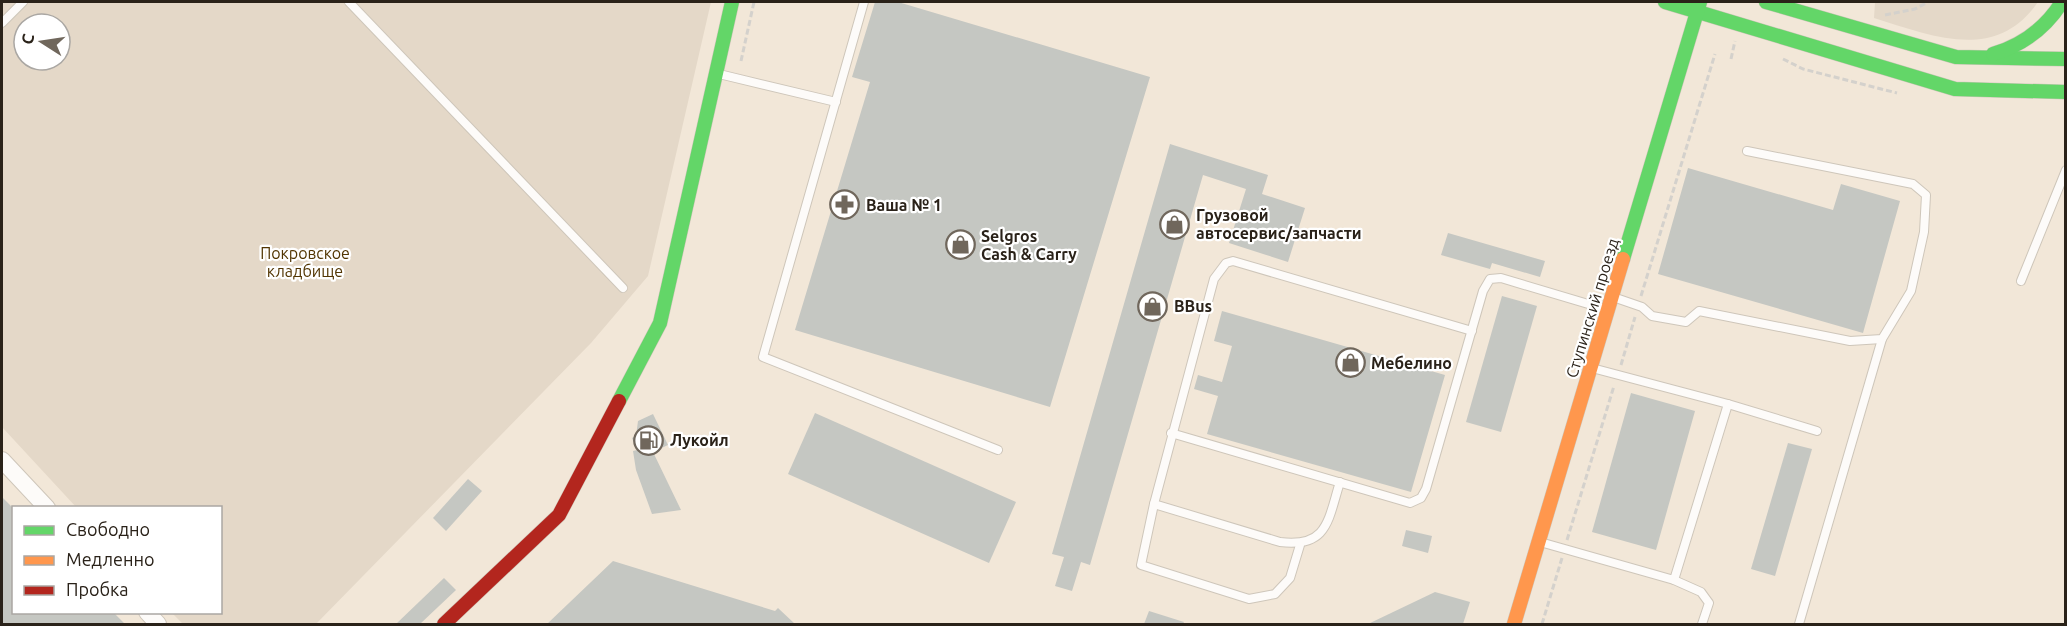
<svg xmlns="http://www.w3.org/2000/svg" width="2067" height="626" viewBox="0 0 2067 626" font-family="Ubuntu,sans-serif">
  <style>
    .green { fill: #e4d8c8; fill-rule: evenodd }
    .building { fill: #c5c7c2 }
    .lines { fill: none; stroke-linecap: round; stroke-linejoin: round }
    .lane-casing { stroke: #cec6ba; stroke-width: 10 }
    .street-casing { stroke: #cec6ba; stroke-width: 18 }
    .fast-casing { stroke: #cec6ba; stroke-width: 15 }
    .slow-casing { stroke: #cec6ba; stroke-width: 15 }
    .jam-casing { stroke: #cec6ba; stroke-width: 15 }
    .path { stroke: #d4d1cc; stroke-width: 3; stroke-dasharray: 6 3; stroke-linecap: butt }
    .lane { stroke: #fdfbf9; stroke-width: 8 }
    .street { stroke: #fdfbf9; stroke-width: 16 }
    .fast { stroke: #63d668; stroke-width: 14 }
    .slow { stroke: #ff974d; stroke-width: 14 }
    .jam { stroke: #b3261e; stroke-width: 14 }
    .labels { text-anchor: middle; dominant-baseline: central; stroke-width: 4.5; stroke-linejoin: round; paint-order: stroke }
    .poi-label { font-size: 16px; font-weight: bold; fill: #2a2219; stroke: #fff; text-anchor: start }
    .park-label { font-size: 16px; fill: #523502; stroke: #fff }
    .street-label { font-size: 16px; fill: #2a2219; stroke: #fff }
  </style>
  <rect width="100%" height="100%" fill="#f2e7d8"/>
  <g class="green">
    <path d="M 2,2 L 711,2 L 648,276 L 591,343 L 316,624 L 183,624 L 172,613 L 220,612 L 220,508 L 76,507 L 2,427 ZM 24,24 L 60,24 L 60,60 L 24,60 Z"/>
    <path d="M 1875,2 L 2038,2 C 1996,63 1932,36 1874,18 Z"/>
  </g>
  <g class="building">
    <polygon points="875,2 898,2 1150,77 1050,407 795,330 870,82 852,77"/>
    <polygon points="1170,144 1268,175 1262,194 1305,208 1288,262 1229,243 1246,189 1203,175 1090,565 1081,562 1072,591 1055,586 1064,557 1052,554"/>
    <polygon points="1688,168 1833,210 1841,184 1900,201 1863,333 1658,274"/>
    <polygon points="1448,233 1545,261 1540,277 1492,263 1490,269 1441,255"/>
    <polygon points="1502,296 1537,306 1501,432 1466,422"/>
    <polygon points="1222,311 1445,375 1411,492 1207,434 1218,396 1194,389 1198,375 1222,382 1232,346 1214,341"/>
    <polygon points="1631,393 1695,411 1656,550 1592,532"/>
    <polygon points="815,413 1016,502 989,563 788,474"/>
    <polygon points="653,414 668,445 653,452 681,510 652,514 636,470 633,451 637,450 632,438 636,436 638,421"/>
    <polygon points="1788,443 1812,449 1775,576 1751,569"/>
    <polygon points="468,479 482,491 446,531 433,518"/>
    <polygon points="2,497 14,509 14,612 113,612 125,624 2,624"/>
    <polygon points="1406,530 1432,536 1428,553 1402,546"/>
    <polygon points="613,561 775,611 778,608 795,624 547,624"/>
    <polygon points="444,578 456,590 420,624 396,624"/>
    <polygon points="1435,592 1470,602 1463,624 1368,624"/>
    <polygon points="1149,611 1184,622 1183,624 1144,624"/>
  </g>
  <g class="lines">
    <defs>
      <g id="lane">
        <polyline points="349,2 623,288"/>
        <polyline points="864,2 763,357 998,450"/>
        <polyline points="2,23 23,2"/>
        <polyline points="719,74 836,102"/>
        <polyline points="2021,281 2066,170"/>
        <polyline points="1613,297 1642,307 1652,316 1686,322 1699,311 1850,341 1882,339 1911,291 1924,232 1926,195 1913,184 1747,151"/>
        <polyline points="1728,404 1817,431"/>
        <polyline points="1171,433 1410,503 1421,498 1426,489 1483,291 1490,279 1501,278 1605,309"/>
        <path d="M 1340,482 C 1328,520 1328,548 1280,542 L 1154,504 L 1214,279 L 1226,263 L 1233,261 L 1472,331"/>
        <polyline points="1154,504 1141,565 1249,599 1275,594 1290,578 1300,545"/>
        <polyline points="1540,542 1674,580 1728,404 1592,368"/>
        <polyline points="1674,580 1701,592 1709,603 1702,624"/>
        <polyline points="1799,624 1882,339"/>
      </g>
      <g id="street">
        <polyline points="2,460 47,508"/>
        <polyline points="147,612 158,624"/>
      </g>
      <g id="fast">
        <polyline points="1665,2 1955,89 2066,92"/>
        <polyline points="1766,2 1956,57 2066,59"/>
        <path d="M 1993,54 C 2023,45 2045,29 2062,2"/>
        <polyline points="1623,259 1700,2"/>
        <polyline points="619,401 660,323 732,2"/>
      </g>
      <polyline id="slow" points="1514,624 1623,259"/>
      <polyline id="jam" points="444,624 559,515 619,401"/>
    </defs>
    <use href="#lane" class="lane-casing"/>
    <use href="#street" class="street-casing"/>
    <use href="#fast" class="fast-casing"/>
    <use href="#slow" class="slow-casing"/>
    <use href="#jam" class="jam-casing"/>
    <g class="path">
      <polyline points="1885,15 1915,9 1928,2"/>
      <polyline points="1731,59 1735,41"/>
      <polyline points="1783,59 1803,69 1897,93"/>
      <polyline points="741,61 754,2"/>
      <polyline points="1641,296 1715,54"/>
      <polyline points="1621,365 1635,317"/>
      <polyline points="1567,540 1614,386"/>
      <polyline points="1542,624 1562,558"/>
    </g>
    <use href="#lane" class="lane"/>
    <use href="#street" class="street"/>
    <use href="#fast" class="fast"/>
    <use href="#slow" class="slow"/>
    <use href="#jam" class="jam"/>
  </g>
  <defs>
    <symbol id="pharmacy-ring" viewBox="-11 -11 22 22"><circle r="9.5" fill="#fff" stroke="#70675c" stroke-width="1.5"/><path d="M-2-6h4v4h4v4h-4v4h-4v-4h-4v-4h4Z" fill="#70675c"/></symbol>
    <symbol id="shop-ring" viewBox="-11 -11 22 22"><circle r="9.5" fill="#fff" stroke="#70675c" stroke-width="1.5"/><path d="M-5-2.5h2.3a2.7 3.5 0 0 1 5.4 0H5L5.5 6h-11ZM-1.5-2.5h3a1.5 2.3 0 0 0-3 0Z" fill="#70675c"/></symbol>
    <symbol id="fuel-ring" viewBox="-11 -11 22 22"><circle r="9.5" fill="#fff" stroke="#70675c" stroke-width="1.5"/><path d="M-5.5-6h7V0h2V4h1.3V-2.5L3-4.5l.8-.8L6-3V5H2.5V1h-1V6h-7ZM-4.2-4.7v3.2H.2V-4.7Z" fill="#70675c"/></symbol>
  </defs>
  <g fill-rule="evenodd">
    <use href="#pharmacy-ring" x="828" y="188" width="33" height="33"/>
    <use href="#shop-ring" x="1158" y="208" width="33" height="33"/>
    <use href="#shop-ring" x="944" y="228" width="33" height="33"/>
    <use href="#shop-ring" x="1136" y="290" width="33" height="33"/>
    <use href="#shop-ring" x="1334" y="346" width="33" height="33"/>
    <use href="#fuel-ring" x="632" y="424" width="33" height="33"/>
  </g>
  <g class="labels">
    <g class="poi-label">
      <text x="866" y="205">Ваша № 1</text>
      <text x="1196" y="215">Грузовой<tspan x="1196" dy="18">автосервис/запчасти</tspan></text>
      <text x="981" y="236">Selgros<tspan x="981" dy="18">Cash &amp; Carry</tspan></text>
      <text x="1174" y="306">BBus</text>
      <text x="1371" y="363">Мебелино</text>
      <text x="670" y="440">Лукойл</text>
    </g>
    <g class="park-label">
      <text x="305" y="253">Покровское<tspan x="305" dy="18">кладбище</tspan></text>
    </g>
    <g class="street-label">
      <text transform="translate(1592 308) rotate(-73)">Ступинский проезд</text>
    </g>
  </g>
  <rect width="2067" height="626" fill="none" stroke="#2a2219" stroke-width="6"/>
  <rect x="12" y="506" width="210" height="108" fill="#ffffff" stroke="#aaa7a3" stroke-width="1.5"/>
  <rect x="24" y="526" width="30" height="9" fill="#63d668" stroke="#aaa7a3" stroke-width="1.5"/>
  <text x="66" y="536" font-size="18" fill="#2a2219">Свободно</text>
  <rect x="24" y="556" width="30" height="9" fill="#ff974d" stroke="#aaa7a3" stroke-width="1.5"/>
  <text x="66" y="566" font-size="18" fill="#2a2219">Медленно</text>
  <rect x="24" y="586" width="30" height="9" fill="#b3261e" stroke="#aaa7a3" stroke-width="1.5"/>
  <text x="66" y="596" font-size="18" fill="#2a2219">Пробка</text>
  <g transform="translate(42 42) rotate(282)"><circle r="28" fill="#ffffff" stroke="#aaa7a3" stroke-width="1.5"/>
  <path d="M0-4.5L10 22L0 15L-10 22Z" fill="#70675c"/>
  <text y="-9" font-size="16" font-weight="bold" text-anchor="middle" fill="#2a2219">С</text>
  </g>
</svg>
